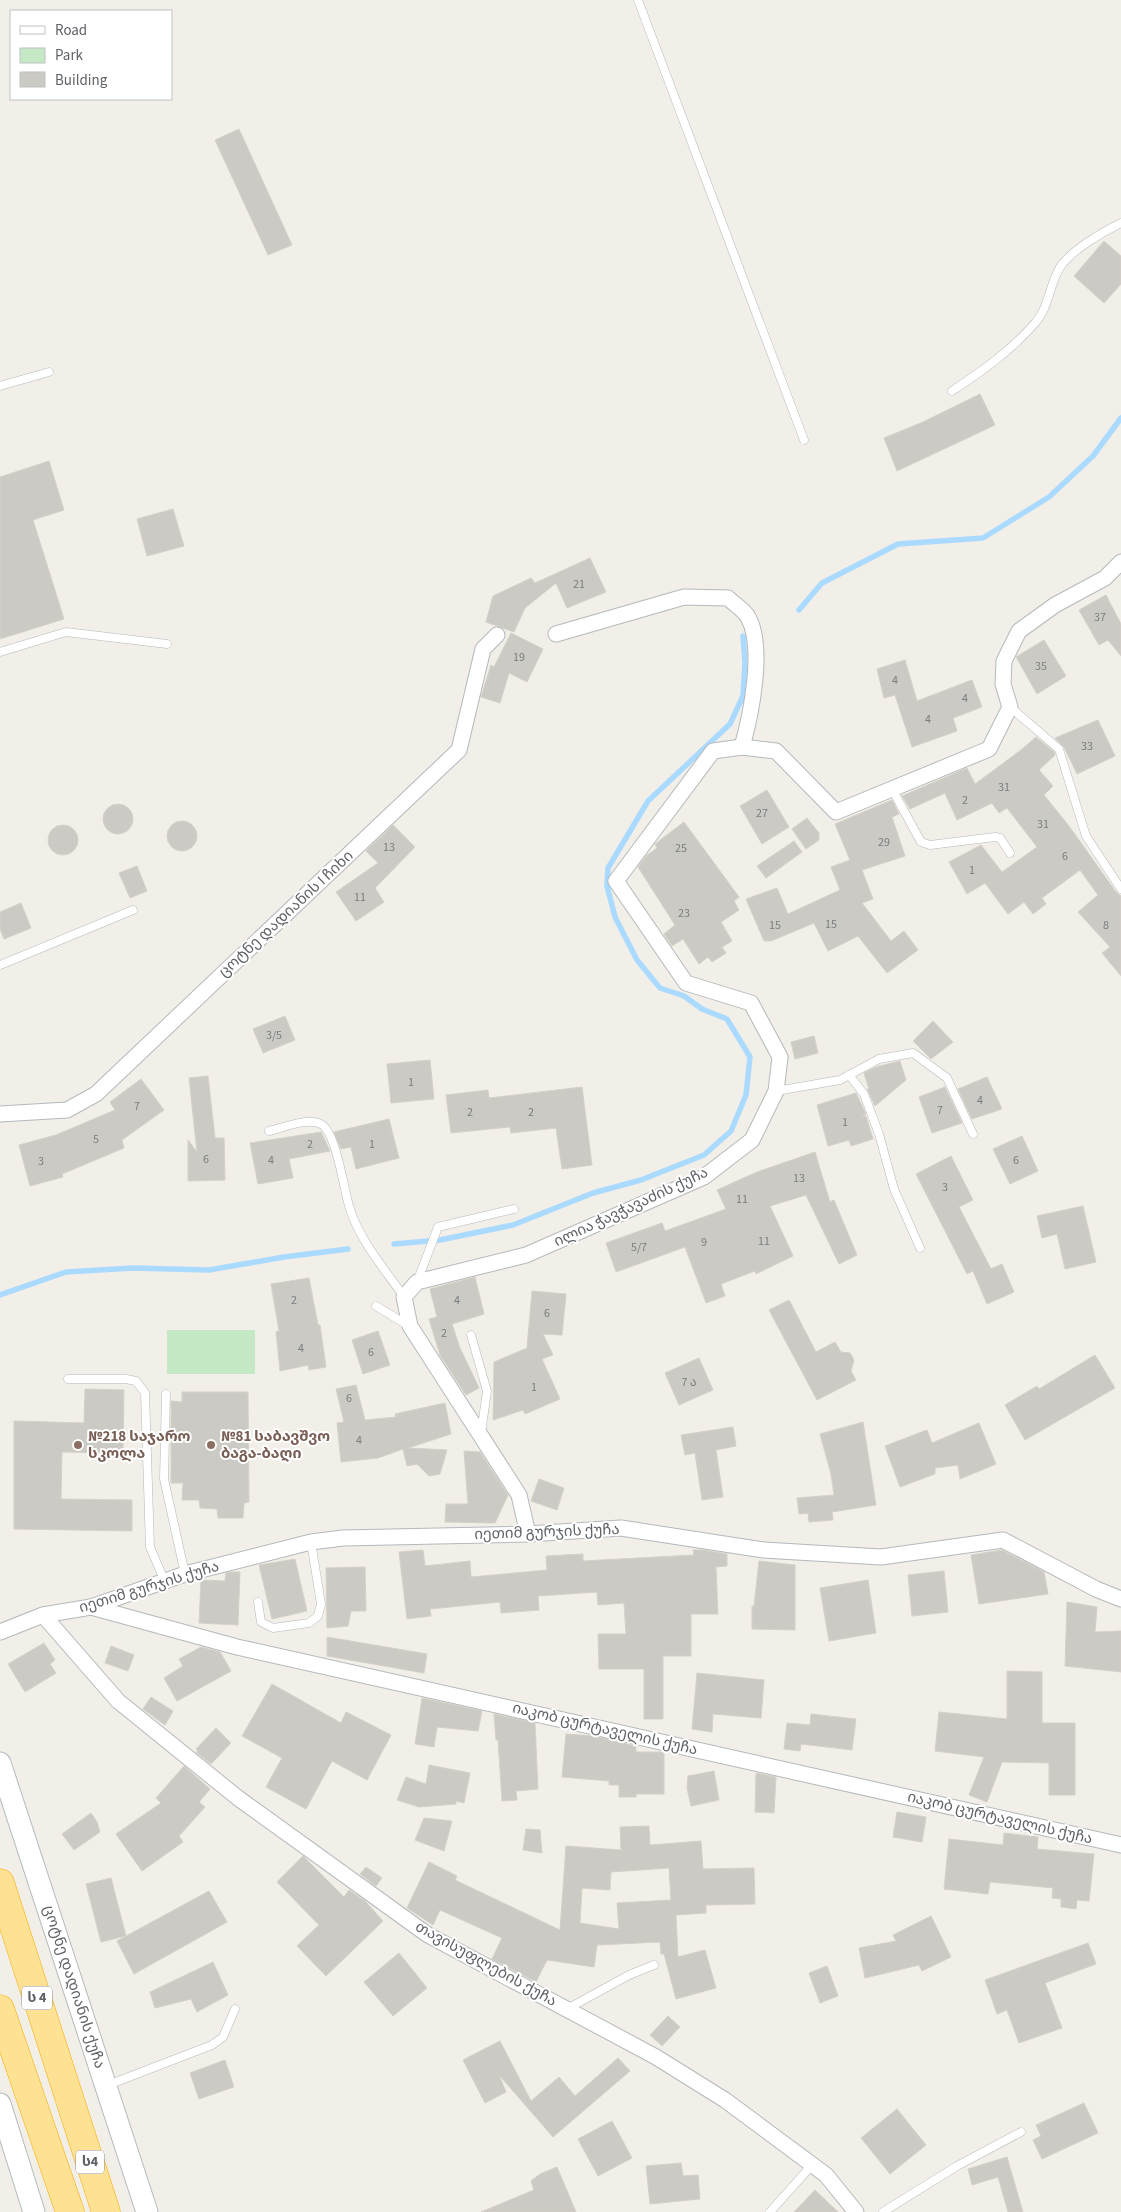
<svg xmlns="http://www.w3.org/2000/svg" width="1121" height="2212" viewBox="0 0 1121 2212" font-family="'Source Sans 3','Noto Sans Georgian',sans-serif">
  <style>
    .green { fill: #c5e8c5 }
    .lines { fill: none; stroke-linecap: round; stroke-linejoin: round }
    .stream { stroke: #aadaff; stroke-width: 5.5 }
    .building { fill: #cccac5; stroke: #d6d1c6; fill-rule: evenodd }
    .lane-casing { stroke: #b5b8bc; stroke-width: 9 }
    .street-casing { stroke: #b5b8bc; stroke-width: 17 }
    .secondary-casing { stroke: #b6babf; stroke-width: 23 }
    .highway-casing { stroke: #f9ab00; stroke-width: 29 }
    .lane { stroke: #fff; stroke-width: 8 }
    .street { stroke: #fff; stroke-width: 15 }
    .secondary { stroke: #fff; stroke-width: 21 }
    .highway { stroke: #fde293; stroke-width: 28 }
    .education-dot { fill: #8d6e63; stroke: #fff; stroke-width: 2 }
    .labels { text-anchor: middle; dominant-baseline: central; stroke-width: 4; stroke-linejoin: round; paint-order: stroke }
    .number-label { font-size: 12px; fill: #7a7d7f }
    .shield { fill: #fff; stroke: #8f9295; stroke-width: 1 }
    .shield-label { font-size: 14px; font-weight: bold; fill: #5f6368 }
    .street-label { font-size: 15px; fill: #5f6368; stroke: #fff }
    .education-label { font-size: 15px; font-weight: bold; fill: #785e54; stroke: #fff; text-anchor: start }
  </style>
  <rect width="100%" height="100%" fill="#f1efe8"/>
  <rect class="green" x="167" y="1330" width="88" height="44"/>
  <g class="lines">
    <g class="stream">
      <polyline points="799,610 822,583 898,544 983,538 1049,497 1093,456 1121,418"/>
      <polyline points="394,1244 440,1240 513,1225 593,1193 641,1180 704,1155 731,1131 746,1095 750,1057 727,1019 702,1009 684,996 660,988 637,960 615,917 607,886 608,868 648,801 730,724 743,696 745,662 743,636"/>
      <polyline points="0,1295 66,1272 133,1268 209,1270 284,1257 348,1249"/>
    </g>
  </g>
  <g class="building">
    <polygon points="239,129 292,245 268,255 215,140"/>
    <polygon points="1104,241 1121,256 1121,284 1104,303 1074,276"/>
    <polygon points="980,394 995,425 897,471 884,438 923,422"/>
    <polygon points="49,461 64,510 33,520 64,619 0,639 0,477"/>
    <polygon points="173,509 184,546 147,556 137,519"/>
    <polygon points="590,558 606,592 567,608 556,583 525,608 514,632 486,622 493,596 531,578 535,583"/>
    <polygon points="1106,595 1121,624 1121,656 1108,640 1099,645 1079,610"/>
    <polygon points="511,633 543,649 527,682 509,673 500,703 481,697 491,665 494,667"/>
    <polygon points="1044,640 1066,676 1037,694 1016,657"/>
    <polygon points="905,660 917,701 972,680 982,707 953,718 957,731 912,747 895,695 884,698 877,669"/>
    <polygon points="1098,720 1115,756 1077,774 1064,747 1055,738"/>
    <polygon points="1036,737 1054,752 1055,755 1039,770 1053,786 1044,795 1069,826 1116,892 1121,896 1121,976 1102,953 1110,947 1078,912 1098,895 1080,870 1042,898 1046,904 1033,914 1024,902 1008,914 985,883 967,894 949,862 981,845 1002,872 1037,847 1007,808 999,813 992,803 957,820 945,793 910,809 902,796 967,768 975,784 1021,750"/>
    <polygon points="767,790 789,827 762,844 740,806"/>
    <polygon points="892,800 899,814 892,817 905,856 862,870 873,899 862,903 891,941 904,931 918,950 887,973 858,936 828,951 814,923 771,941 764,941 746,899 777,888 788,914 840,890 831,867 850,860 835,824"/>
    <circle cx="118" cy="819" r="15"/>
    <polygon points="807,818 819,833 819,840 806,849 792,829"/>
    <circle cx="182" cy="836" r="15"/>
    <polygon points="684,822 739,897 734,901 739,910 721,922 732,941 722,947 726,953 712,962 708,957 699,964 683,939 672,946 664,934 675,925 638,867 646,856 657,848 655,844"/>
    <polygon points="393,825 415,847 375,888 384,902 356,921 336,892 378,863 366,851"/>
    <circle cx="63" cy="840" r="15"/>
    <polygon points="794,841 802,852 766,878 757,866"/>
    <polygon points="137,866 147,891 130,898 119,873"/>
    <polygon points="21,903 31,928 4,939 0,929 0,912"/>
    <polygon points="285,1016 295,1040 263,1053 253,1029"/>
    <polygon points="933,1021 953,1042 931,1059 913,1041"/>
    <polygon points="814,1036 818,1053 795,1059 791,1042"/>
    <polygon points="430,1060 434,1099 391,1103 387,1064"/>
    <polygon points="900,1061 906,1080 875,1106 867,1089 869,1089 864,1073 876,1067"/>
    <polygon points="208,1076 215,1138 224,1138 225,1180 188,1181 188,1140 197,1152 189,1078"/>
    <polygon points="987,1077 1002,1109 972,1119 958,1089"/>
    <polygon points="141,1079 164,1110 122,1140 124,1148 62,1174 63,1177 30,1186 19,1145 56,1135 115,1110 110,1102"/>
    <polygon points="582,1087 592,1165 562,1169 556,1128 511,1133 510,1127 451,1133 446,1095 488,1090 489,1098"/>
    <polygon points="945,1087 962,1123 932,1133 919,1097"/>
    <polygon points="856,1093 866,1114 862,1117 866,1116 873,1139 851,1146 849,1140 828,1146 817,1105"/>
    <polygon points="389,1119 399,1158 356,1169 351,1147 341,1149 334,1132"/>
    <polygon points="321,1132 330,1151 289,1159 293,1178 258,1184 250,1143"/>
    <polygon points="1022,1136 1038,1171 1010,1184 993,1149"/>
    <polygon points="815,1152 830,1202 834,1200 857,1255 839,1264 806,1195 770,1206 793,1256 756,1274 755,1271 721,1284 725,1296 706,1303 685,1247 616,1272 606,1243 662,1223 665,1231 726,1209 717,1190 757,1172"/>
    <polygon points="951,1156 973,1200 959,1207 991,1269 1002,1264 1014,1292 987,1304 973,1271 967,1274 916,1174"/>
    <polygon points="1083,1206 1096,1262 1065,1269 1057,1234 1042,1238 1037,1216"/>
    <polygon points="475,1277 484,1314 452,1324 460,1348 479,1388 466,1395 440,1355 429,1319 437,1317 430,1289"/>
    <polygon points="309,1278 318,1325 320,1325 326,1367 309,1370 308,1365 280,1371 276,1332 279,1331 271,1284"/>
    <polygon points="532,1291 566,1294 562,1335 543,1334 553,1355 542,1359 560,1399 525,1414 523,1410 493,1420 494,1362 527,1348"/>
    <polygon points="789,1300 816,1352 835,1342 841,1352 850,1353 854,1360 851,1371 856,1380 817,1400 769,1310"/>
    <polygon points="378,1331 390,1365 363,1374 352,1340"/>
    <polygon points="1095,1355 1115,1388 1025,1440 1005,1405 1037,1386 1039,1389"/>
    <polygon points="699,1358 713,1390 679,1405 665,1373"/>
    <polygon points="356,1385 365,1420 396,1417 395,1414 445,1403 451,1434 408,1448 447,1450 440,1474 429,1476 417,1464 407,1466 403,1449 378,1458 341,1462 337,1423 344,1422 336,1389"/>
    <polygon points="85,1389 124,1390 123,1453 62,1452 61,1499 132,1500 132,1531 14,1529 14,1421 84,1423"/>
    <polygon points="182,1392 248,1392 249,1502 244,1503 243,1518 218,1518 217,1509 200,1508 199,1500 182,1500 183,1483 171,1483 171,1401 182,1402"/>
    <polygon points="863,1422 876,1505 832,1512 833,1520 809,1522 808,1513 799,1514 797,1498 834,1495 831,1474 820,1434"/>
    <polygon points="979,1423 996,1464 960,1479 958,1465 935,1468 935,1474 900,1487 885,1446 927,1430 932,1443"/>
    <polygon points="733,1427 736,1446 716,1450 723,1497 702,1500 695,1453 685,1455 681,1435"/>
    <polygon points="464,1451 480,1452 508,1495 495,1523 445,1522 446,1504 468,1504"/>
    <polygon points="539,1479 564,1488 557,1510 531,1501"/>
    <polygon points="423,1550 425,1566 470,1561 471,1577 547,1570 546,1556 583,1554 583,1561 694,1555 693,1550 703,1550 727,1554 727,1566 716,1567 718,1614 691,1614 691,1656 663,1656 663,1719 644,1719 644,1669 599,1669 598,1634 626,1634 624,1603 598,1605 597,1592 538,1596 539,1610 501,1613 500,1602 430,1609 431,1616 407,1619 399,1552"/>
    <polygon points="1002,1550 1044,1572 1048,1594 979,1604 971,1555"/>
    <polygon points="295,1559 307,1611 272,1619 259,1565"/>
    <polygon points="759,1561 795,1565 795,1630 752,1629 752,1606 754,1606"/>
    <polygon points="365,1567 366,1611 351,1611 348,1626 327,1628 326,1568"/>
    <polygon points="944,1571 948,1612 912,1616 908,1575"/>
    <polygon points="232,1572 240,1572 238,1625 199,1623 201,1580 225,1581 226,1573"/>
    <polygon points="868,1580 876,1633 829,1641 820,1588"/>
    <polygon points="1067,1602 1097,1607 1095,1632 1121,1631 1121,1672 1065,1666"/>
    <polygon points="327,1637 427,1654 424,1673 327,1656"/>
    <polygon points="44,1643 55,1660 50,1664 56,1673 25,1692 8,1664"/>
    <polygon points="111,1646 134,1655 128,1671 105,1663"/>
    <polygon points="201,1647 220,1652 231,1671 177,1701 164,1678 183,1666 179,1659"/>
    <polygon points="1007,1671 1042,1672 1042,1723 1075,1723 1075,1795 1049,1795 1049,1763 1002,1762 987,1802 969,1795 984,1757 935,1751 939,1712 1007,1719"/>
    <polygon points="697,1673 764,1680 761,1718 713,1714 712,1732 692,1729"/>
    <polygon points="272,1684 341,1723 346,1712 391,1735 367,1780 332,1761 306,1809 266,1787 282,1758 242,1736"/>
    <polygon points="151,1697 173,1711 165,1725 143,1709"/>
    <polygon points="422,1698 482,1711 478,1731 437,1727 434,1747 415,1744"/>
    <polygon points="494,1714 535,1723 538,1789 516,1791 517,1800 502,1801 498,1740 496,1740"/>
    <polygon points="811,1714 856,1719 852,1750 801,1744 800,1751 784,1749 787,1723 810,1725"/>
    <polygon points="216,1728 231,1743 211,1764 196,1752 198,1751 196,1749"/>
    <polygon points="566,1734 593,1736 636,1746 636,1752 664,1752 664,1794 636,1794 636,1797 619,1797 619,1785 609,1785 609,1781 562,1777"/>
    <polygon points="429,1765 470,1773 464,1803 456,1801 456,1804 419,1807 397,1800 406,1777 426,1784"/>
    <polygon points="184,1766 210,1789 199,1802 205,1807 179,1836 183,1842 142,1871 116,1834 161,1803 156,1798"/>
    <polygon points="714,1771 719,1800 691,1806 687,1788 688,1776"/>
    <polygon points="756,1773 776,1777 774,1813 755,1812"/>
    <polygon points="897,1812 926,1817 922,1842 893,1837"/>
    <polygon points="91,1813 97,1822 100,1832 74,1850 62,1834"/>
    <polygon points="424,1818 452,1821 444,1851 415,1840"/>
    <path d="M 649,1826 L 650,1845 L 701,1841 L 703,1869 L 754,1868 L 755,1904 L 706,1905 L 706,1913 L 676,1915 L 678,1957 L 705,1950 L 716,1988 L 676,1999 L 664,1954 L 661,1954 L 660,1942 L 597,1945 L 594,1967 L 547,1960 L 536,1982 L 492,1959 L 502,1938 L 440,1910 L 433,1925 L 407,1908 L 429,1862 L 457,1876 L 455,1880 L 560,1930 L 566,1846 L 621,1850 L 620,1827 ZM 669,1868 L 671,1900 L 617,1903 L 619,1929 L 580,1923 L 582,1888 L 610,1890 L 611,1872 Z"/>
    <polygon points="526,1829 540,1830 542,1853 523,1850"/>
    <polygon points="1004,1833 1038,1837 1037,1849 1094,1854 1089,1901 1077,1900 1076,1909 1061,1907 1061,1899 1052,1898 1053,1888 990,1882 988,1894 944,1889 949,1839 1003,1845"/>
    <polygon points="303,1856 344,1897 349,1890 365,1901 383,1921 326,1976 297,1946 319,1925 277,1882"/>
    <polygon points="366,1867 382,1878 376,1886 360,1874"/>
    <polygon points="111,1878 126,1936 101,1942 86,1884"/>
    <polygon points="209,1891 227,1922 134,1974 117,1941"/>
    <polygon points="931,1916 951,1957 922,1971 919,1965 865,1978 859,1948 896,1941 893,1935"/>
    <polygon points="1088,1943 1096,1964 1045,1983 1062,2028 1019,2043 1007,2010 997,2014 985,1980"/>
    <polygon points="399,1953 427,1988 393,2016 364,1982"/>
    <polygon points="213,1962 228,1995 197,2012 191,1999 155,2008 150,1992"/>
    <polygon points="827,1966 838,1996 820,2003 809,1973"/>
    <polygon points="668,2016 680,2027 662,2046 650,2035"/>
    <polygon points="500,2041 531,2101 559,2077 575,2096 618,2058 630,2071 553,2137 499,2075 506,2092 485,2103 463,2060"/>
    <polygon points="225,2060 234,2087 199,2099 190,2073"/>
    <polygon points="1084,2103 1098,2133 1042,2159 1033,2140 1041,2136 1036,2125"/>
    <polygon points="897,2109 926,2145 890,2174 861,2138"/>
    <polygon points="612,2121 632,2158 598,2176 578,2139"/>
    <polygon points="1007,2157 1023,2212 1008,2212 998,2177 972,2185 968,2169"/>
    <polygon points="681,2163 683,2176 698,2175 700,2199 650,2204 646,2166"/>
    <polygon points="557,2167 576,2212 481,2212 534,2190 531,2181 540,2174"/>
    <polygon points="815,2190 838,2212 794,2212"/>
  </g>
  <g class="lines">
    <defs>
      <g id="lane">
        <polyline points="638,0 804,440"/>
        <polyline points="0,386 49,372"/>
        <path d="M 952,391 C 982,371 1011,351 1035,323 C 1048,309 1049,288 1058,271 C 1066,253 1104,231 1121,223"/>
        <polyline points="0,652 66,632 167,644"/>
        <polyline points="1010,707 1059,749 1086,836 1121,889"/>
        <polyline points="892,789 921,842 930,845 995,837 1000,838 1010,853"/>
        <polyline points="0,965 133,910"/>
        <polyline points="849,1075 864,1094 879,1134 894,1189 920,1248"/>
        <polyline points="776,1091 840,1080 879,1059 913,1053 947,1078 973,1134"/>
        <path d="M 269,1131 C 283,1128 307,1117 321,1124 C 336,1132 344,1189 349,1206 C 359,1240 384,1268 404,1297"/>
        <polyline points="417,1282 438,1227 514,1209"/>
        <polyline points="376,1306 409,1326"/>
        <polyline points="471,1335 487,1391 481,1433"/>
        <polyline points="68,1379 126,1379 136,1381 145,1393 150,1547 165,1582"/>
        <polyline points="166,1394 164,1479 185,1574"/>
        <polyline points="258,1602 261,1622 273,1628 309,1623 318,1616 321,1604 311,1542"/>
        <polyline points="567,2009 629,1975 654,1965"/>
        <polyline points="108,2085 212,2045 223,2037 235,2009"/>
        <polyline points="770,2212 812,2165"/>
        <polyline points="883,2212 957,2166 1021,2132"/>
      </g>
      <g id="street">
        <path d="M 556,634 L 684,597 L 728,598 C 734,604 744,610 748,617 C 765,647 751,715 742,747"/>
        <polyline points="0,1114 67,1110 96,1094 459,750 483,649 497,635"/>
        <polyline points="528,1534 519,1495 410,1326 404,1297 417,1282 526,1255 704,1177 752,1140 776,1091 780,1057 751,1003 686,983 616,881 713,751 742,747 776,751 836,812 989,749 1010,707 1003,684 1004,661 1019,631 1055,605 1105,578 1121,562"/>
        <polyline points="91,1607 237,1647 1121,1845"/>
        <polyline points="43,1615 118,1701 238,1798 428,1935 656,2057 725,2100 826,2175 856,2212"/>
        <polyline points="0,1632 43,1615 91,1607 185,1574 311,1542 343,1538 528,1534 621,1528 764,1550 881,1557 1003,1540 1096,1589 1121,1599"/>
      </g>
      <g id="secondary">
        <polyline points="0,1763 147,2212"/>
        <polyline points="0,2104 34,2212"/>
      </g>
      <g id="highway">
        <polyline points="0,1883 106,2212"/>
        <polyline points="0,2009 70,2212"/>
      </g>
    </defs>
    <use href="#lane" class="lane-casing"/>
    <use href="#street" class="street-casing"/>
    <use href="#secondary" class="secondary-casing"/>
    <use href="#highway" class="highway-casing"/>
    <use href="#lane" class="lane"/>
    <use href="#street" class="street"/>
    <use href="#secondary" class="secondary"/>
    <use href="#highway" class="highway"/>
  </g>
  <g class="education-dot">
    <circle cx="78" cy="1445" r="5"/>
    <circle cx="211" cy="1445" r="5"/>
  </g>
  <g class="labels">
    <g class="number-label">
      <text x="579" y="584">21</text>
      <text x="1100" y="617">37</text>
      <text x="519" y="657">19</text>
      <text x="1041" y="666">35</text>
      <text x="895" y="680">4</text>
      <text x="965" y="698">4</text>
      <text x="928" y="719">4</text>
      <text x="1087" y="746">33</text>
      <text x="1004" y="787">31</text>
      <text x="965" y="800">2</text>
      <text x="762" y="813">27</text>
      <text x="1043" y="824">31</text>
      <text x="884" y="842">29</text>
      <text x="389" y="847">13</text>
      <text x="681" y="848">25</text>
      <text x="1065" y="856">6</text>
      <text x="972" y="870">1</text>
      <text x="360" y="897">11</text>
      <text x="684" y="913">23</text>
      <text x="831" y="924">15</text>
      <text x="775" y="925">15</text>
      <text x="1106" y="925">8</text>
      <text x="274" y="1035">3/5</text>
      <text x="411" y="1082">1</text>
      <text x="980" y="1100">4</text>
      <text x="137" y="1106">7</text>
      <text x="940" y="1110">7</text>
      <text x="470" y="1112">2</text>
      <text x="531" y="1112">2</text>
      <text x="845" y="1122">1</text>
      <text x="96" y="1139">5</text>
      <text x="310" y="1144">2</text>
      <text x="372" y="1144">1</text>
      <text x="206" y="1159">6</text>
      <text x="271" y="1160">4</text>
      <text x="1016" y="1160">6</text>
      <text x="41" y="1161">3</text>
      <text x="799" y="1178">13</text>
      <text x="945" y="1187">3</text>
      <text x="742" y="1199">11</text>
      <text x="764" y="1241">11</text>
      <text x="704" y="1242">9</text>
      <text x="639" y="1247">5/7</text>
      <text x="294" y="1300">2</text>
      <text x="457" y="1300">4</text>
      <text x="547" y="1313">6</text>
      <text x="444" y="1333">2</text>
      <text x="301" y="1348">4</text>
      <text x="371" y="1352">6</text>
      <text x="689" y="1382">7 ა</text>
      <text x="534" y="1387">1</text>
      <text x="349" y="1398">6</text>
      <text x="359" y="1440">4</text>
    </g>
    <g class="shield">
      <rect x="22" y="1986.5" width="30" height="23" rx="4"/>
      <rect x="76" y="2150.5" width="28" height="23" rx="4"/>
    </g>
    <g class="shield-label">
      <text x="37" y="1998">ს 4</text>
      <text x="90" y="2162">ს4</text>
    </g>
    <g class="street-label">
      <text transform="translate(286 914) rotate(-43)">ცოტნე დადიანის I ჩიხი</text>
      <text transform="translate(631 1207) rotate(-25)">ილია ჭავჭავაძის ქუჩა</text>
      <text transform="translate(547 1532) rotate(-2)">იეთიმ გურჯის ქუჩა</text>
      <text transform="translate(149 1587) rotate(-17)">იეთიმ გურჯის ქუჩა</text>
      <text transform="translate(605 1729) rotate(13)">იაკობ ცურტაველის ქუჩა</text>
      <text transform="translate(1000 1818) rotate(13)">იაკობ ცურტაველის ქუჩა</text>
      <text transform="translate(486 1964) rotate(29)">თავისუფლების ქუჩა</text>
      <text transform="translate(74 1987) rotate(72)">ცოტნე დადიანის ქუჩა</text>
    </g>
    <g class="education-label">
      <text x="88" y="1436">№218 საჯარო<tspan x="88" dy="17">სკოლა</tspan></text>
      <text x="221" y="1436">№81 საბავშვო<tspan x="221" dy="17">ბაგა-ბაღი</tspan></text>
    </g>
  </g>
  <rect x="10" y="10" width="162" height="90" fill="#ffffff" stroke="#bfc1c3"/>
  <rect x="20" y="26" width="25" height="8" fill="#ffffff" stroke="#bfc1c3"/>
  <text x="55" y="35" font-size="15" fill="#5f6368">Road</text>
  <rect x="20" y="48" width="25" height="15" fill="#c5e8c5" stroke="#bfc1c3"/>
  <text x="55" y="60" font-size="15" fill="#5f6368">Park</text>
  <rect x="20" y="72" width="25" height="15" fill="#cccac5" stroke="#bfc1c3"/>
  <text x="55" y="85" font-size="15" fill="#5f6368">Building</text>
</svg>
